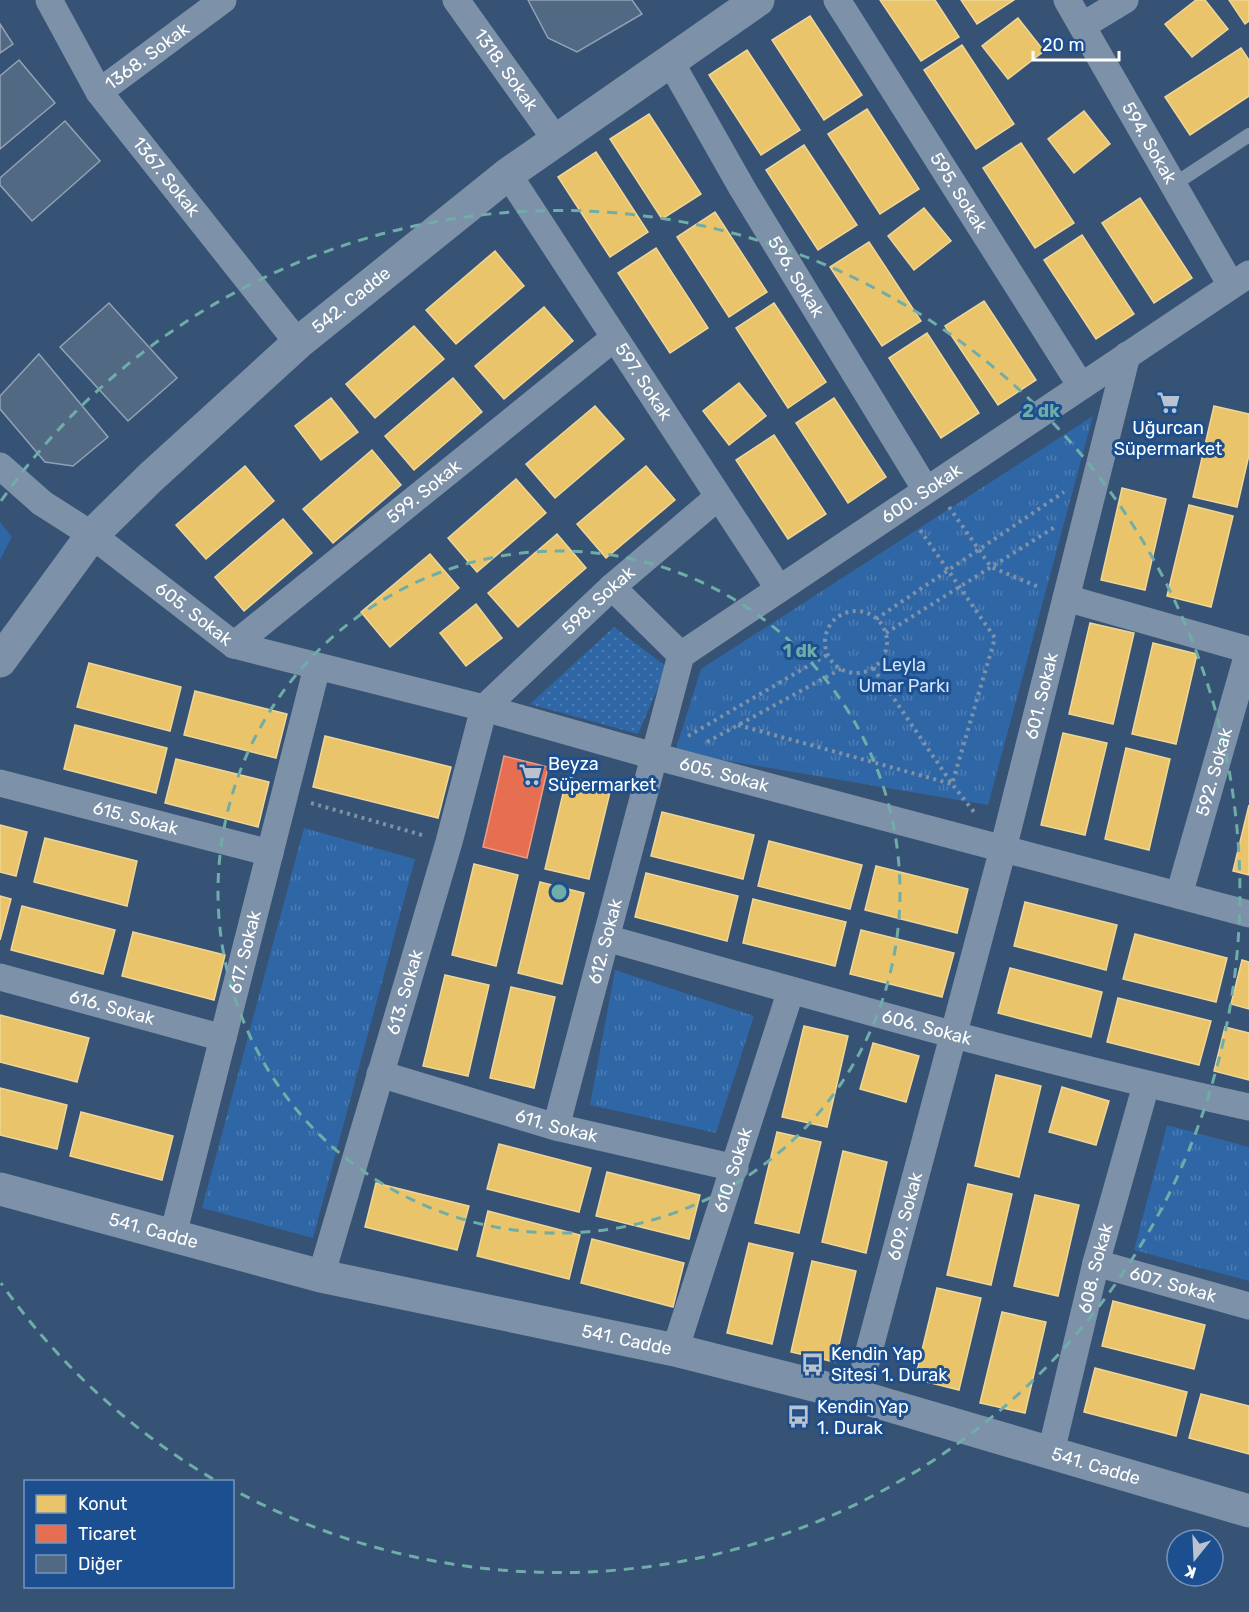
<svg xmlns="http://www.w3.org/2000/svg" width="1249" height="1612" viewBox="0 0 1249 1612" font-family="Rubik,sans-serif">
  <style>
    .grass { fill: url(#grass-dots) }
    .park { fill: url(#park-tufts) }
    .garden { fill: #2f66a5 }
    .homes { fill: #e9c46a; stroke: #f0d697; stroke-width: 1.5 }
    .shops { fill: #e76f51; stroke: #ee9a85; stroke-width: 1.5 }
    .building { fill: #526984; stroke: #92a2b6; stroke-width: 1.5 }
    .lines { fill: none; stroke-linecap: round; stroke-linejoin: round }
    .path { stroke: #7d92a8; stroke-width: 4; stroke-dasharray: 3 4.5; stroke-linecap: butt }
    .service { stroke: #7d92a8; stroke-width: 14 }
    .minor { stroke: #7d92a8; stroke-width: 27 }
    .tertiary { stroke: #7d92a8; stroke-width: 33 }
    .ring { fill: none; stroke: #6fada8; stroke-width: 3; stroke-dasharray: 10 8 }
    .labels { text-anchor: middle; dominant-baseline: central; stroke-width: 6; stroke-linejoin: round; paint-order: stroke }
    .street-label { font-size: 18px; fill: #fff; stroke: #1b4f8f }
    .poi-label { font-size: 18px; fill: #fff; stroke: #1b4f8f; text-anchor: start }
    .park-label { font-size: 18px; fill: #cfe3fa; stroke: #1b4f8f }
    .centre { fill: #6fada8; stroke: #1b4f8f; stroke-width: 3 }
    .ring-label { font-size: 18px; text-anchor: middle; font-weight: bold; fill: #6fada8; stroke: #1b4f8f; stroke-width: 6; stroke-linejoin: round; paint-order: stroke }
  </style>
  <defs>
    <pattern id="grass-dots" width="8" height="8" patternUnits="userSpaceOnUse" patternTransform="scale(1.5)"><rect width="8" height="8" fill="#2f66a5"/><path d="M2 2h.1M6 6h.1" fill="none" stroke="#4e7db2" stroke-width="1.8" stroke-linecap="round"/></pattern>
    <pattern id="park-tufts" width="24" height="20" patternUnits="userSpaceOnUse" patternTransform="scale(1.5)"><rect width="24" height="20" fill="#2f66a5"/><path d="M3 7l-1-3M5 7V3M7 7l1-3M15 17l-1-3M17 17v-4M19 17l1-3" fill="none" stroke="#4e7db2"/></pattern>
  </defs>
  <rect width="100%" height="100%" fill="#365274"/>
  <polygon class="grass" points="614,627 667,667 638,734 530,704"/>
  <g class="park">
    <polygon points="1093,416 988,805 675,752 701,669"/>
    <polygon points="304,828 415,859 313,1238 202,1208"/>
    <polygon points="615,970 754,1016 716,1133 590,1105"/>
    <polygon points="1167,1125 1249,1147 1249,1281 1134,1250"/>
  </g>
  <polygon class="garden" points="0,522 12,537 0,560"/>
  <g class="homes">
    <polygon points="880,0 935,0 959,37 921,61"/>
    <polygon points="961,0 1014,0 977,24"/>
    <polygon points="1196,0 1205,0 1228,29 1192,57 1165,24"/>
    <polygon points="1229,0 1249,0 1249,21 1245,24"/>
    <polygon points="810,16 862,95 824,120 772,40"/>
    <polygon points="1018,18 1044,51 1008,79 982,46"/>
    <polygon points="962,45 1014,124 976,149 924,70"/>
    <polygon points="1241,48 1249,60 1249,96 1190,135 1165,97"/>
    <polygon points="747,50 800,130 761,155 709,75"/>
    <polygon points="867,109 919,189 880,214 828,134"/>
    <polygon points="1084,111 1110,144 1074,173 1048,139"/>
    <polygon points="649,114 701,194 662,219 610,139"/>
    <polygon points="1021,143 1074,223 1035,248 983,168"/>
    <polygon points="804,145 857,225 818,250 766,170"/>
    <polygon points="596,152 648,232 610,257 558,177"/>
    <polygon points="1140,198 1192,278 1154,303 1102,223"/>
    <polygon points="924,208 951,241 914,270 888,236"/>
    <polygon points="715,212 767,292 729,317 677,237"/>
    <polygon points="1082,235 1134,314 1096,339 1044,260"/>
    <polygon points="869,242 921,321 882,346 830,267"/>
    <polygon points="656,248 708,328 670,353 618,273"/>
    <polygon points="495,251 524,286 456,344 426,310"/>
    <polygon points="984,301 1036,380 998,405 945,326"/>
    <polygon points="774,303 826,382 788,408 736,328"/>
    <polygon points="544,307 573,341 504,399 475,366"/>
    <polygon points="414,326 444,359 375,418 346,384"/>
    <polygon points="927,333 979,413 941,438 889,358"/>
    <polygon points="453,378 482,412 414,470 385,436"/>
    <polygon points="739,383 766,416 729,445 703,411"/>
    <polygon points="331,398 358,432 321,460 295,426"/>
    <polygon points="834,398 886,477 848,503 796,423"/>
    <polygon points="595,406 624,439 555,498 526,464"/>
    <polygon points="1214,406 1249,414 1249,455 1237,507 1193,497"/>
    <polygon points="774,435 826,514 788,539 736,460"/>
    <polygon points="372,450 401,485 333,543 303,509"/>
    <polygon points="245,466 274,501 206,559 176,525"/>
    <polygon points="646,466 675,500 606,558 577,524"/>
    <polygon points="516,479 546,513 477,572 448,538"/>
    <polygon points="1122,488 1166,499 1145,590 1101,580"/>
    <polygon points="1189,505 1233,516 1211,607 1167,596"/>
    <polygon points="283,519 312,553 244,611 215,577"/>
    <polygon points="557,534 586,568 518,627 488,593"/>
    <polygon points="430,554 459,588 390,647 361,612"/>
    <polygon points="476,604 502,638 466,666 440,633"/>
    <polygon points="1090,623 1134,633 1113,724 1069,714"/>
    <polygon points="1153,643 1197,654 1176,744 1132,734"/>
    <polygon points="89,663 181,687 170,731 77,707"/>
    <polygon points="195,691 287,714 276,758 184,735"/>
    <polygon points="75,725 167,748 156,793 64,769"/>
    <polygon points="1063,733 1107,743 1085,835 1041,825"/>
    <polygon points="325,736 451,767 438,818 313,787"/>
    <polygon points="1126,748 1170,759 1149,850 1105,839"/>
    <polygon points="176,759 269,782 258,827 165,803"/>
    <polygon points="567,777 611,788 589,879 545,869"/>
    <polygon points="1249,805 1249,875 1233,871"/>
    <polygon points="662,812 754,835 743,879 651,856"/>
    <polygon points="0,825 27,832 16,876 0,872"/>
    <polygon points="45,838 137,861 127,906 34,882"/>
    <polygon points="769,841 862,865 850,909 758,886"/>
    <polygon points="474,864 518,875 496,966 452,955"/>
    <polygon points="876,866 968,889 957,933 865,910"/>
    <polygon points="646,873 738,896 727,941 635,917"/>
    <polygon points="540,882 584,893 562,984 518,973"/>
    <polygon points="0,896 11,899 0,940"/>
    <polygon points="753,899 846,922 835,966 743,943"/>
    <polygon points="1025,902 1117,925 1106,970 1014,946"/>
    <polygon points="22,906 115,930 103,974 11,950"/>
    <polygon points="861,930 954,953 942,997 850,974"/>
    <polygon points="133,932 225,955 214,1000 122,976"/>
    <polygon points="1135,934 1227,958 1216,1002 1123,979"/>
    <polygon points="1242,960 1249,962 1249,1009 1231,1004"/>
    <polygon points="1010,968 1102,992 1091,1037 998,1013"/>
    <polygon points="445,975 489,985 468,1076 423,1066"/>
    <polygon points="511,987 555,997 534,1088 490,1078"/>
    <polygon points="1118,998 1211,1021 1199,1065 1107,1042"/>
    <polygon points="0,1015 89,1038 77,1082 0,1062"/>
    <polygon points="804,1026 848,1036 827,1127 782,1117"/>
    <polygon points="1225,1027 1249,1033 1249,1080 1214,1071"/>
    <polygon points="873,1043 919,1056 906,1102 860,1089"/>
    <polygon points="996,1075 1041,1086 1019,1177 975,1166"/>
    <polygon points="1062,1087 1109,1101 1096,1145 1049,1132"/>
    <polygon points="0,1088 67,1105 57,1149 0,1135"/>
    <polygon points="81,1112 173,1136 162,1180 70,1156"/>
    <polygon points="777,1132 821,1142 799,1233 755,1223"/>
    <polygon points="499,1144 591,1168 579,1212 487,1189"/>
    <polygon points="843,1151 887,1162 866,1253 822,1242"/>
    <polygon points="607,1172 700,1195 689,1239 596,1216"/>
    <polygon points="376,1183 469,1206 457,1250 365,1227"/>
    <polygon points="968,1184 1012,1194 991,1285 947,1275"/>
    <polygon points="1035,1195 1079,1205 1058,1296 1014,1286"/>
    <polygon points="488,1211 580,1235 569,1279 477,1256"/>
    <polygon points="592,1239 684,1263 673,1307 581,1283"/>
    <polygon points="749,1243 793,1253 772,1344 727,1333"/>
    <polygon points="812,1261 856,1271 835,1362 791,1352"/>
    <polygon points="937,1288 981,1298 959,1390 915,1379"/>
    <polygon points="1113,1301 1205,1325 1194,1369 1102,1346"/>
    <polygon points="1002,1312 1046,1322 1025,1413 980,1403"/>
    <polygon points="1095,1368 1187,1392 1176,1436 1084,1412"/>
    <polygon points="1201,1394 1249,1406 1249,1454 1189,1438"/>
  </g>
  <polygon class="shops" points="504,756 548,767 527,858 483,847"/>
  <g class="building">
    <polygon points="528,0 632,0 642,14 577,52 548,38"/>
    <polygon points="0,24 13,44 0,53"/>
    <polygon points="19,60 55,103 0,149 0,76"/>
    <polygon points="65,121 100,161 32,221 0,185 0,178"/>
    <polygon points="109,303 177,378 128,421 60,347"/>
    <polygon points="39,354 108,437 73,466 45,462 0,409 0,396"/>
  </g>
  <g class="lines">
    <g class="path">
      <polyline points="949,507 991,567 1041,588"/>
      <circle cx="856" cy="642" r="31"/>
      <polyline points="876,619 1064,492"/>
      <polyline points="886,633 1055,527"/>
      <polyline points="873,668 952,784 974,812"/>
      <polyline points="738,725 952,784 995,638 918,527"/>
      <polyline points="688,736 827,655"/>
      <polyline points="707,742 841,669"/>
      <polyline points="311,803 422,835"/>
    </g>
    <polyline class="service" points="1173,185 1249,135"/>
    <g class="minor">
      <path id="s1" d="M 49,0 L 99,92 L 298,343"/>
      <path id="s2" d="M 456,0 L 556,140"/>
      <path id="s3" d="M 837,0 L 1081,386"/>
      <path id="s4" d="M 1067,0 L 1231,285"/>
      <polyline points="1082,26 1125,0"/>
      <path id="s5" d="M 670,61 L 742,188 L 926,490"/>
      <path id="s6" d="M 99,92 L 223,0"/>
      <path id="s7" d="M 508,174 L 779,589"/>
      <path id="s8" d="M 0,466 L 42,503 L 92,535 L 234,645 L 484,708 L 654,756 L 1249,914"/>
      <polyline points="612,587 681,655"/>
      <polyline points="1066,598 1249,650"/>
      <path id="s9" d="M 234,645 L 614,338"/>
      <path id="s10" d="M 0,783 L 270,853"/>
      <path id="s11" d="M 1179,895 L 1249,650"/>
      <path id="s12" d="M 606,938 C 820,998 1032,1060 1249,1107"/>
      <path id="s13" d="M 0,977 L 223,1038"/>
      <path id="s14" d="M 380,1074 L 556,1127 L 735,1168"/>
      <path id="s15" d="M 556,1127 L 681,655 L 1249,274"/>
      <path id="s16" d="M 173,1235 L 317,667"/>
      <path id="s17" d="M 1096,1263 L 1249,1306"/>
      <path id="s18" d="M 321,1276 L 449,842 L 484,708 L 612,587 L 718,497"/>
      <path id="s19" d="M 675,1350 L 791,990"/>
      <path id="s20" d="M 857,1396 L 1003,849 L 1127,355"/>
      <path id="s21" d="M 1051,1452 L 1096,1263 L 1146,1085"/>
    </g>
    <g class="tertiary">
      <path id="s22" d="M 0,661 L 92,535 L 150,478 L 298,343 L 508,174 L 758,0"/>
      <path id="s23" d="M 0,1189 L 321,1276 L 675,1350 L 857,1396 L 1249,1511"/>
    </g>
  </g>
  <g class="ring">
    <circle cx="559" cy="892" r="341"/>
    <path d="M213 1479A681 681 0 0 1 1 1283M1 501A681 681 0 1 1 234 1490"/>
  </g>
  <defs>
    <symbol id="supermarket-bare" viewBox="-9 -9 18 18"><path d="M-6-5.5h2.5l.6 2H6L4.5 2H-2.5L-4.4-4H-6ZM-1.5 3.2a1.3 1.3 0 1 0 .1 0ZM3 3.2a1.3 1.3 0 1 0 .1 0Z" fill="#b9c2ce" stroke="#1b4f8f" stroke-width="2.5" paint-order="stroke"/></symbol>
    <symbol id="bus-bare" viewBox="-9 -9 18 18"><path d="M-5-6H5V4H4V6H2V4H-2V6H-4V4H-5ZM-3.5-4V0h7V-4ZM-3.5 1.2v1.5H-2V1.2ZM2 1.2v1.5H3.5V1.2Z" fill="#b9c2ce" stroke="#1b4f8f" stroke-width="2.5" paint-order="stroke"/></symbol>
  </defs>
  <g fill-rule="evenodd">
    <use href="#supermarket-bare" x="1152" y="386" width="33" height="33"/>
    <use href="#supermarket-bare" x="514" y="758" width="33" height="33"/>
    <use href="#bus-bare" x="796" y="1348" width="33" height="33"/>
    <use href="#bus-bare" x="782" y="1400" width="33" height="33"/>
  </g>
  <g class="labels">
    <g class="street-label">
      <text stroke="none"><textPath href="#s6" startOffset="60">1368. Sokak</textPath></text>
      <text stroke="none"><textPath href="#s2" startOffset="86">1318. Sokak</textPath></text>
      <text stroke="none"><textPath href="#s4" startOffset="165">594. Sokak</textPath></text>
      <text stroke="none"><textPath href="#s1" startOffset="213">1367. Sokak</textPath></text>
      <text stroke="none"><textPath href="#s3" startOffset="228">595. Sokak</textPath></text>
      <text stroke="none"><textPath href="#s5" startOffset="250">596. Sokak</textPath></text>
      <text stroke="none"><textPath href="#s22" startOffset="506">542. Cadde</textPath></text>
      <text stroke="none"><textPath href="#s7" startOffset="248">597. Sokak</textPath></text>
      <text stroke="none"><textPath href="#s9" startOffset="244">599. Sokak</textPath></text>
      <text stroke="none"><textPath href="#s15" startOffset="778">600. Sokak</textPath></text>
      <text stroke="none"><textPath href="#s18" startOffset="748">598. Sokak</textPath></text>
      <text stroke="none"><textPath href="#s8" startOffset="244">605. Sokak</textPath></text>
      <text stroke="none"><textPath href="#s20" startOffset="724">601. Sokak</textPath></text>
      <text stroke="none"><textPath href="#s11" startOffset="128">592. Sokak</textPath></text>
      <text stroke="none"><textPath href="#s8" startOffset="802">605. Sokak</textPath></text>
      <text stroke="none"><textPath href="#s10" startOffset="140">615. Sokak</textPath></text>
      <text stroke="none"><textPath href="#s15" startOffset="192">612. Sokak</textPath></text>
      <text stroke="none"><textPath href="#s16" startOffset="292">617. Sokak</textPath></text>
      <text stroke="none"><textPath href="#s18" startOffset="296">613. Sokak</textPath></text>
      <text stroke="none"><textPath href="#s13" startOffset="116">616. Sokak</textPath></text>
      <text stroke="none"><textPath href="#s12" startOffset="333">606. Sokak</textPath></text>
      <text stroke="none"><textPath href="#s14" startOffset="184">611. Sokak</textPath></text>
      <text stroke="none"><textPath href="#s19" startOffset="189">610. Sokak</textPath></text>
      <text stroke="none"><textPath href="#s20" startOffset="186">609. Sokak</textPath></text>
      <text stroke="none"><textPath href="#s23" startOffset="159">541. Cadde</textPath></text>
      <text stroke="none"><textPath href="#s21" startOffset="189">608. Sokak</textPath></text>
      <text stroke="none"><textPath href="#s17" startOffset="80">607. Sokak</textPath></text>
      <text stroke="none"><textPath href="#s23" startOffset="645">541. Cadde</textPath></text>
      <text stroke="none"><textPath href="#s23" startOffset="1131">541. Cadde</textPath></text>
    </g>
    <g class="poi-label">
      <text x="1168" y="428" text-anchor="middle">Uğurcan<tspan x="1168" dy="21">Süpermarket</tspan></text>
      <text x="548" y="764">Beyza<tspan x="548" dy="21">Süpermarket</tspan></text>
      <text x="831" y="1354">Kendin Yap<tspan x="831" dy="21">Sitesi 1. Durak</tspan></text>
      <text x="817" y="1407">Kendin Yap<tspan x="817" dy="21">1. Durak</tspan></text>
    </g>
    <g class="park-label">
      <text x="904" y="665">Leyla<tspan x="904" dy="21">Umar Parkı</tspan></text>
    </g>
  </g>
  <circle cx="559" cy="892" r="9" class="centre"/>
  <g class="ring-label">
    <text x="1041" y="417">2 dk</text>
    <text x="800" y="657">1 dk</text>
  </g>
  <rect x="24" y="1480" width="210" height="108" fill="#1b4f8f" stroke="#7695bc" stroke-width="1.5"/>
  <rect x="36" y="1495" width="30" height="18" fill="#e9c46a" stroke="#7695bc" stroke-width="1.5"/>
  <text x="78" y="1510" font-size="18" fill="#ffffff">Konut</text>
  <rect x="36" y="1525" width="30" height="18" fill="#e76f51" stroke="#7695bc" stroke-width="1.5"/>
  <text x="78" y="1540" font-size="18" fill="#ffffff">Ticaret</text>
  <rect x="36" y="1555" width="30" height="18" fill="#526984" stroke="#7695bc" stroke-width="1.5"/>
  <text x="78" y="1570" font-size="18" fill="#ffffff">Diğer</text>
  <g transform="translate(1195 1558) rotate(198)"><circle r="28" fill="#1b4f8f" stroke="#7695bc" stroke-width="1.5"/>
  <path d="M0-4.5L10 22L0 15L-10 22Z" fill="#b9c2ce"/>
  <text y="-9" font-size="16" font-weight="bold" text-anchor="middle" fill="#ffffff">K</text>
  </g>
  <path d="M1033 51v9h86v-9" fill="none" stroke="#ffffff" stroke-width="3"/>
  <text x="1042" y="51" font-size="18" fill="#ffffff" stroke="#1b4f8f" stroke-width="4.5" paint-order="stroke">20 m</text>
</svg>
